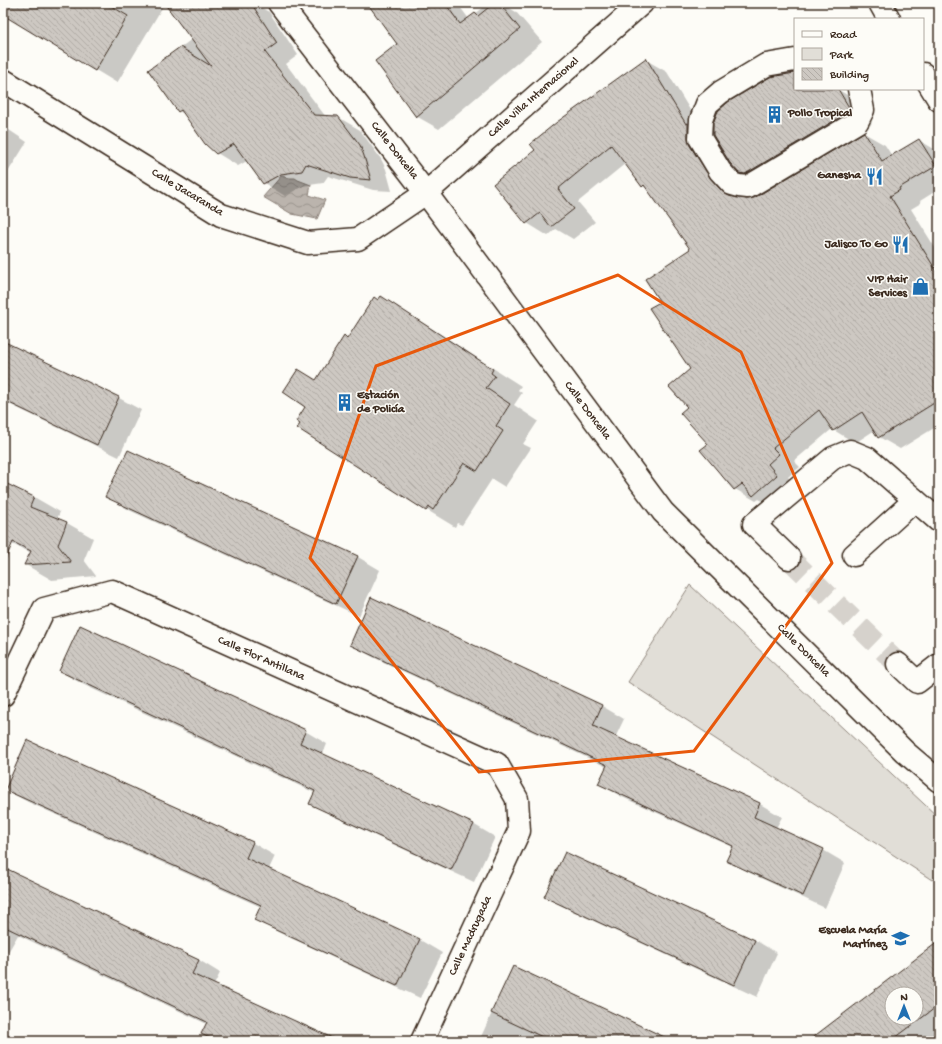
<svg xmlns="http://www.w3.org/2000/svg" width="942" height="1044" viewBox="0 0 942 1044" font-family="'Gochi Hand',sans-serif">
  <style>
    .green { fill: #e1ded7; stroke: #8e847a }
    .water { fill: url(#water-waves); stroke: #887d74 }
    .shadow { fill: #0003; fill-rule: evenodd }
    .building { fill: url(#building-back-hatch); stroke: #3b2a1e; fill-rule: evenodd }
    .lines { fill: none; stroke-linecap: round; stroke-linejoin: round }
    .minor-tunnel { stroke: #d6d2cc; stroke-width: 22; stroke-dasharray: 22 11; stroke-linecap: butt }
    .minor-casing { stroke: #3b2a1e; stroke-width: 25 }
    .major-casing { stroke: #3b2a1e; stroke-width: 25 }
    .minor { stroke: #fdfcf7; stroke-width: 22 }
    .major { stroke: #fdfcf7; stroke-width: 22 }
    .marked { fill: none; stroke: #e8590c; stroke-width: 3; stroke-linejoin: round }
    .labels { text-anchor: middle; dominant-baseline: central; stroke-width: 3; stroke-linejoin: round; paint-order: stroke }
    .street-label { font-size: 12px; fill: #3b2a1e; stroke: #fdfcf7 }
    .poi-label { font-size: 12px; font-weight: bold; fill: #3b2a1e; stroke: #fdfcf7; text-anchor: end }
  </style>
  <defs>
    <pattern id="water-waves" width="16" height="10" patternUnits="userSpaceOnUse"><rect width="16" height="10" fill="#bbb4ad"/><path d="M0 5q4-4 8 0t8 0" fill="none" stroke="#99938c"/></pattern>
    <pattern id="building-back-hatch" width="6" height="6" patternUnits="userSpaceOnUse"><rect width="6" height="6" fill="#cdc8c2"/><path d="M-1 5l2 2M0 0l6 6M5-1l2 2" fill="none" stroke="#b1aca6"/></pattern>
  </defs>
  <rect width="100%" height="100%" fill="#fdfcf7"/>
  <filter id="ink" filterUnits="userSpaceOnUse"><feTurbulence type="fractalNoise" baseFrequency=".025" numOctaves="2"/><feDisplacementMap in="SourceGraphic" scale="8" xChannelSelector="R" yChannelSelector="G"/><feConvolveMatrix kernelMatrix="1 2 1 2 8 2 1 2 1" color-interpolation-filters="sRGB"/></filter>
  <g filter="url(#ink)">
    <polygon class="green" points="690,585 939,818 939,875 932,880 628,682"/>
    <polygon class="water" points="282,175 286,178 295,178 298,180 311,185 309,195 325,200 317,219 292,214 263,197"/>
    <g class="shadow">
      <polygon points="3,3 253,3 269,12 298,55 286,64 326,117 338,117 360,130 381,159 386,169 392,191 373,190 328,176 323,183 303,186 285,196 264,183 247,161 238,166 217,153 187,116 179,111 150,70 192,39 165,3 117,83 3,14"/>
      <polygon points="368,3 457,3 469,19 489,3 502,3 516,12 542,42 439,129 416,116 398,44"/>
      <polygon points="646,60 667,72 704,133 732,193 737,199 747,200 755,199 864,133 885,145 892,156 919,140 939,152 939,189 920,201 921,203 911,209 939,254 939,425 900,449 879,437 875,430 855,443 832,429 794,461 800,467 788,477 798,488 775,508 759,499 756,501 735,489 689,407 691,369 692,249 648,189 643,186 626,163 578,202 595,222 573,239 556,229 548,236 527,223"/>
      <polygon points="795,74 795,89 837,89 859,102 872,122 870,126 768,186 762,185 739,172"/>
      <polygon points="3,126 27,142 3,180"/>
      <polygon points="381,298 409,314 521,386 518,390 522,393 514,405 538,421 523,444 531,448 505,487 492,479 462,525 457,523 455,527 427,510 298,427 301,424 317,381"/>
      <polygon points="3,342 119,398 141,410 119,457 3,401"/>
      <polygon points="128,451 358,557 380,570 359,616 129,510 107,497"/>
      <polygon points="3,483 34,497 60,512 57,519 67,523 93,538 84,560 96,576 52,580 26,565 32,553 3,540"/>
      <polygon points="372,599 602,706 624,719 615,738 760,804 782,817 776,828 823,850 845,863 825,908 750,873 728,860 733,847 622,797 600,784 607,767 373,657 351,645"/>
      <polygon points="60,671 305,731 327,744 323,754 473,824 495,837 474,882 333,816 311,803 315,793 82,684"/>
      <polygon points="28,742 253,843 275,856 269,869 420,940 442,953 420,998 278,932 256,919 261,907 28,802 6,790"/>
      <polygon points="566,853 755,940 777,953 757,997 568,909 545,897"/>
      <polygon points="3,868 199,960 220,973 214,985 336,1041 215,1041 203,1034 207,1024 18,935 3,961"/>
      <path d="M 939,943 L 939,1041 L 809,1041 ZM 892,994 L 916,994 L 916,1018 L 892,1018 Z"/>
      <polygon points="513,967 667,1041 479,1041"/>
    </g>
    <g class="building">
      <polygon points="3,3 106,3 128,16 95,71 3,15"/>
      <polygon points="164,3 251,3 277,43 265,52 314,115 338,116 360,145 364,156 371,180 350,178 306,164 302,171 281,174 263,184 234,144 216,154 205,144 181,110 178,112 148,70 180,47 211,66"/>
      <polygon points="367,3 445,3 460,24 475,13 478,16 494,3 499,3 520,29 416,117 375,61 397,44"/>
      <polygon points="646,58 686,124 688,123 688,137 689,144 711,179 723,192 729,196 747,199 754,198 864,132 882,161 919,139 936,166 899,188 900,190 890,196 939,275 939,400 878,438 862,412 833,431 819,410 773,448 779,454 768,464 777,475 753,496 742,484 734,490 700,450 708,444 680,413 687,407 669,387 690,369 649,308 660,302 645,279 690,249 644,185 642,187 611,145 558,189 574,209 551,227 540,213 526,224 493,184 535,150 530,144 557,122"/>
      <polygon points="795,73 795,89 838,89 850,109 847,113 745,174 739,173 730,163 713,135 713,123 718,111 728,102 770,77"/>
      <polygon points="381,296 493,369 491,373 495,376 486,388 510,404 496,426 503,431 477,471 464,463 433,510 429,507 426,511 297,428 300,424 296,421 305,407 283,392 298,369 316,380 344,336 347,339 374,297 378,300"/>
      <polygon points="3,341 119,397 97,445 3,400"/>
      <polygon points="128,450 358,556 336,604 105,497"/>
      <polygon points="3,482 34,497 30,507 67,522 58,545 71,562 24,565 31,551 13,542 3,565"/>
      <polygon points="371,597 602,705 593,726 760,803 754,817 824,849 803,896 726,861 733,846 598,784 607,765 350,645"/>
      <polygon points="80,625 306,730 300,743 474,824 451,870 309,804 315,791 59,671"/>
      <polygon points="27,740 253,842 246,858 420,939 397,986 254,920 261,905 5,790"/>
      <polygon points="565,852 755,940 734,985 544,897"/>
      <polygon points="3,867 199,960 192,974 339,1041 216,1041 201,1034 207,1022 3,926"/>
      <path d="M 939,941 L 939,1005 L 891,1041 L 808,1041 ZM 892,994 L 916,994 L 916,1018 L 892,1018 Z"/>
      <polygon points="513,966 673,1041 551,1041 491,1013"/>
    </g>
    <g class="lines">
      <polyline class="minor-tunnel" points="789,558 898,664"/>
      <defs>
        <g id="minor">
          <polyline points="279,3 426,193 663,512 905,752 939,781"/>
          <polyline points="795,60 766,65 721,92 707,104 701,120 700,138 720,171 732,184 739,186 748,187 857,122 863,110 859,89"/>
          <polyline points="3,80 221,215 308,243 358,239 426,193 642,3"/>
          <polyline points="854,555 915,500"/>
          <polyline points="789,558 754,524 833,458 850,451 867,458 939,521"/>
          <polyline points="898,664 917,682 939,665"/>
          <polyline points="3,695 44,609 112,591 497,764 517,799 519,831 422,1041"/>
        </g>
        <g id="major">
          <polyline points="880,3 889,19"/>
          <polyline points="923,74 939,100"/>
        </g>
      </defs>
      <use href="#minor" class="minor-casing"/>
      <use href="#major" class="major-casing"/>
      <use href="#minor" class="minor"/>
      <use href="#major" class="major"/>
    </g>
  </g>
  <path class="marked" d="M 618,275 L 741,352 L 832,563 L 694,751 L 479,772 L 310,558 L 376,366 Z"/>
  <defs>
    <symbol id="building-bare" viewBox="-9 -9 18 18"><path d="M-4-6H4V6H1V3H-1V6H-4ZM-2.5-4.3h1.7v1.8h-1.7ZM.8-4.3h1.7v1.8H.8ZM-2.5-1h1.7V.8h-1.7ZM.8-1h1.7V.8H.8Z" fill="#1f6fb2" stroke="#fdfcf7" stroke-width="2.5" paint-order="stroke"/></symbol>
    <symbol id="restaurant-bare" viewBox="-9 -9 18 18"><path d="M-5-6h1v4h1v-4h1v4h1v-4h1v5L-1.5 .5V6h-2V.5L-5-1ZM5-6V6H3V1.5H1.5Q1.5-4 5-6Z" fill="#1f6fb2" stroke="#fdfcf7" stroke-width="2.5" paint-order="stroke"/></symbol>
    <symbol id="shop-bare" viewBox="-9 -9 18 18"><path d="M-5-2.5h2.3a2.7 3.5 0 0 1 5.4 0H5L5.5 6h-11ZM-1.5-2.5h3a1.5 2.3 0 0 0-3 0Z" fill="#1f6fb2" stroke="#fdfcf7" stroke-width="2.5" paint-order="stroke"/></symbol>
    <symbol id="school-bare" viewBox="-9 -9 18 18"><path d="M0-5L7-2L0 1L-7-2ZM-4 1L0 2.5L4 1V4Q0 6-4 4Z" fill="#1f6fb2" stroke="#fdfcf7" stroke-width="2.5" paint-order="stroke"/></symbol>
  </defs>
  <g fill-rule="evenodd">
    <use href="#building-bare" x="762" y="102" width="25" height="25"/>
    <use href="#restaurant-bare" x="862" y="164" width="25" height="25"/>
    <use href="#restaurant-bare" x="888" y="232" width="25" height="25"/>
    <use href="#shop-bare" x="908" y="274" width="25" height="25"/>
    <use href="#building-bare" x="332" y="390" width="25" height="25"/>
    <use href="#school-bare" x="888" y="926" width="25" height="25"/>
  </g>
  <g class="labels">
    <g class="street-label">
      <text transform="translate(534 98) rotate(-41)">Calle Villa Internacional</text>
      <text transform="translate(394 151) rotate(52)">Calle Doncella</text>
      <text transform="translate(187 193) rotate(31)">Calle Jacaranda</text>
      <text transform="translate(587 411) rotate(53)">Calle Doncella</text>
      <text transform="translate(803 651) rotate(45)">Calle Doncella</text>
      <text transform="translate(261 659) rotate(24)">Calle Flor Antillana</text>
      <text transform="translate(471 936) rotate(-65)">Calle Madrugada</text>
    </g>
    <g class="poi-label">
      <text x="788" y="114" text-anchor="start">Pollo Tropical</text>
      <text x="861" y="176">Ganesha</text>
      <text x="888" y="245">Jalisco To Go</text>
      <text x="907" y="280">VIP Hair<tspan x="907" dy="14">Services</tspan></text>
      <text x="357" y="396" text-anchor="start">Estación<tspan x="357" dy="14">de Policía</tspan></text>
      <text x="887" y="931">Escuela María<tspan x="887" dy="14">Martínez</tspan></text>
    </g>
  </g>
  <rect width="942" height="1044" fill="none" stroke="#fdfcf7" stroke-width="16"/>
  <rect x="8" y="8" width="926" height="1028" fill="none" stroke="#3b2a1e" stroke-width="1.5" filter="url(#ink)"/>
  <rect x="794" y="18" width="130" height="72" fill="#fdfcf7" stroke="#afa8a0"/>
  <rect x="802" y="31" width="20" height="6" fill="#fdfcf7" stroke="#afa8a0"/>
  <text x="830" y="38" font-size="12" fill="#3b2a1e">Road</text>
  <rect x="802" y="48" width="20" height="12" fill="#e1ded7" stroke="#afa8a0"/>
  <text x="830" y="58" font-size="12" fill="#3b2a1e">Park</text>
  <rect x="802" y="68" width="20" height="12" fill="url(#building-back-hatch)" stroke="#afa8a0"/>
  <text x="830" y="78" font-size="12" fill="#3b2a1e">Building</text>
  <g transform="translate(904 1006)"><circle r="19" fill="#fdfcf7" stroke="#afa8a0"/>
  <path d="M0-3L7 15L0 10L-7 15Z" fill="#1f6fb2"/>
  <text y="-6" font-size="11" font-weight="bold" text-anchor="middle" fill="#3b2a1e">N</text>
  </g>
</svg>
